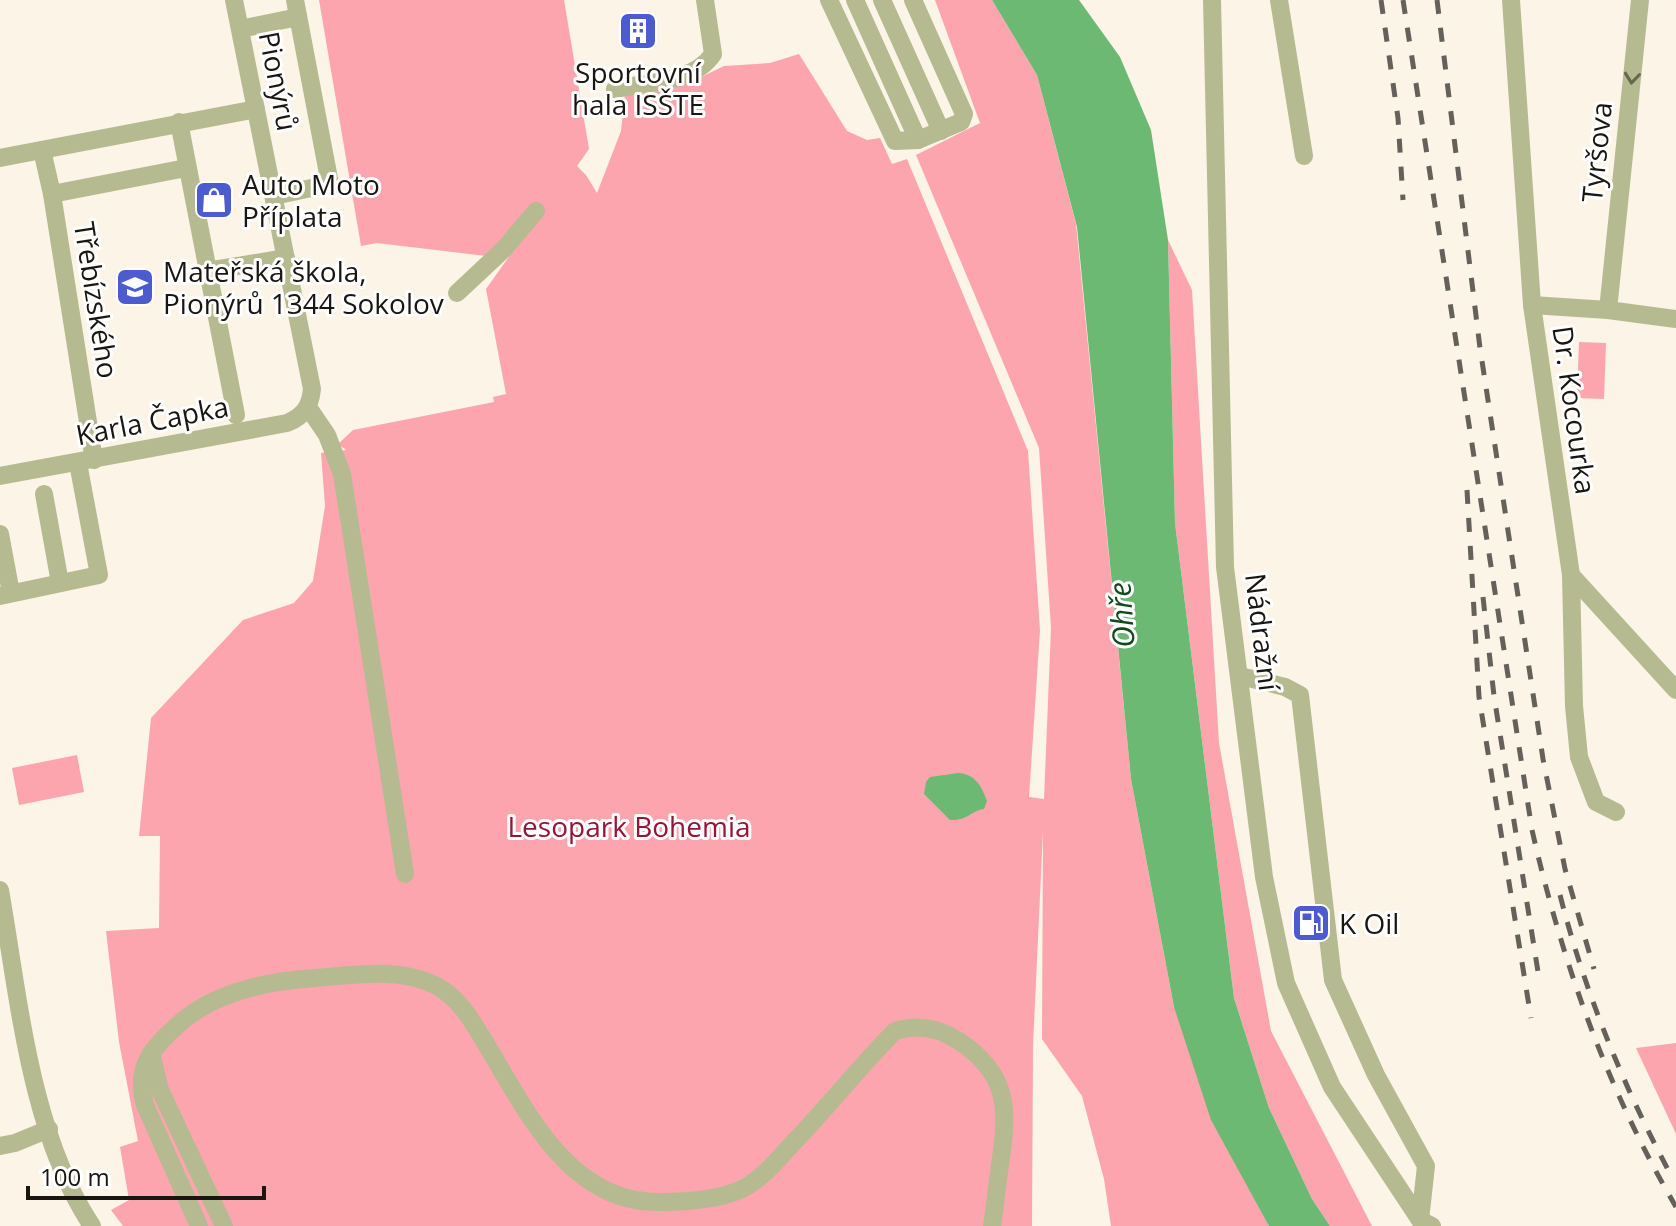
<svg xmlns="http://www.w3.org/2000/svg" width="1676" height="1226" viewBox="0 0 1676 1226" font-family="'Open Sans',sans-serif">
  <style>
    .green { fill: #fca5ae }
    .water { fill: #6bb973 }
    .lines { fill: none; stroke-linecap: round; stroke-linejoin: round }
    .minor { stroke: #b6ba90; stroke-width: 18 }
    .rail { stroke: #65615a; stroke-width: 5; stroke-dasharray: 14 14; stroke-linecap: butt }
    .oneway { stroke: #686851 }
    .labels { text-anchor: middle; dominant-baseline: central; stroke-width: 6; stroke-linejoin: round; paint-order: stroke }
    .poi-label { font-size: 28px; fill: #191612; stroke: #fff; text-anchor: start }
    .street-label { font-size: 28px; fill: #191612; stroke: #fff }
    .park-label { font-size: 28px; fill: #931637; stroke: #fff }
    .water-label { font-size: 30px; font-style: italic; fill: #11491b; stroke: #fff }
  </style>
  <rect width="100%" height="100%" fill="#fbf4e7"/>
  <g class="green">
    <polygon points="319,0 564,0 589,149 577,166 586,175 597,193 621,131 625,92 697,79 724,66 770,63 799,54 847,131 867,140 880,138 892,164 907,159 1028,451 1040,630 1029,797 1044,799 1051,628 1039,448 916,155 980,123 935,0 992,0 1037,75 1076,224 1131,779 1174,1007 1269,1226 1111,1226 1104,1179 1082,1096 1042,1039 1043,831 1033,1046 1032,1226 123,1226 111,1210 129,1200 120,1147 138,1141 119,1042 106,931 159,928 160,836 139,836 151,718 243,620 294,603 313,581 325,506 321,453 346,450 338,444 353,430 494,402 493,397 506,394 486,289 518,244 486,256 377,243 361,246"/>
    <polygon points="1168,240 1192,290 1219,743 1271,1031 1372,1226 1330,1226 1312,1199 1269,1108 1234,998 1175,523"/>
    <polygon points="1579,342 1606,343 1604,399 1577,398"/>
    <polygon points="77,755 84,792 19,805 12,768"/>
    <polygon points="1676,1043 1676,1134 1636,1048"/>
  </g>
  <g class="water">
    <polygon points="992,0 1079,0 1120,57 1151,130 1168,240 1175,523 1234,998 1269,1108 1312,1199 1330,1226 1269,1226 1211,1120 1174,1007 1131,779 1077,227 1037,75"/>
    <path d="M 958,773 C 975,774 981,785 987,801 L 984,809 C 968,812 970,820 950,820 L 924,794 L 926,782 L 930,777 Z"/>
  </g>
  <g class="lines">
    <g class="minor">
      <polyline points="829,0 895,141 918,140 961,122 964,114 913,0"/>
      <polyline points="855,0 918,140"/>
      <polyline points="882,0 941,131"/>
      <polyline points="1212,0 1225,567 1264,877 1286,983 1332,1087 1420,1220 1432,1226"/>
      <polyline points="1279,0 1304,156"/>
      <polyline points="1511,0 1532,305 1571,575 1574,706 1579,757 1596,802 1616,812"/>
      <polyline points="240,29 298,17"/>
      <path d="M 615,89 C 647,82 694,83 713,54 L 705,0"/>
      <polyline points="179,122 236,415"/>
      <polyline points="42,150 52,194 94,460"/>
      <polyline points="0,158 256,109"/>
      <polyline points="52,194 186,168"/>
      <polyline points="274,196 330,184 295,0"/>
      <polyline points="207,271 286,258"/>
      <polyline points="457,293 504,249 536,211"/>
      <polyline points="1532,305 1608,310 1676,319"/>
      <polyline points="1608,310 1640,0"/>
      <polyline points="308,407 327,435 342,474 405,874"/>
      <path d="M 0,476 L 287,423 C 304,416 310,407 312,389 L 234,0"/>
      <polyline points="44,494 60,583"/>
      <polyline points="0,534 11,593"/>
      <polyline points="1571,575 1676,690"/>
      <polyline points="0,596 99,575 78,463"/>
      <polyline points="1240,676 1285,687 1300,695 1333,980 1376,1075 1426,1166 1420,1220"/>
      <path d="M 0,890 C 19,998 30,1133 92,1226"/>
      <polyline points="151,1053 160,1090 224,1226"/>
      <polyline points="0,1146 15,1143 49,1129"/>
      <path d="M 199,1226 L 145,1105 C 134,1067 152,1048 180,1023 C 216,991 268,981 315,978 C 354,975 398,967 435,985 C 460,998 472,1021 486,1044 C 526,1110 569,1204 660,1202 C 687,1202 720,1200 744,1188 C 763,1178 778,1159 793,1143 C 828,1107 859,1067 895,1031 C 917,1024 939,1028 959,1041 C 1010,1075 1008,1110 1000,1165 C 997,1185 995,1206 992,1226"/>
    </g>
    <g class="rail">
      <polyline points="1381,0 1398,118 1403,200"/>
      <path d="M 1403,0 L 1532,830 C 1562,962 1607,1089 1676,1207"/>
      <polyline points="1437,0 1480,348 1543,759 1565,869 1594,969"/>
      <polyline points="1467,490 1479,697 1531,1018"/>
      <polyline points="1483,597 1494,696 1539,978"/>
      <path d="M 1560,895 C 1585,993 1624,1088 1672,1177"/>
    </g>
  </g>
  <defs><path id="oneway-chevron" d="M-2-3.5L2.5 0L-2 3.5" fill="none" stroke-width="1.6" stroke-linecap="round" stroke-linejoin="round" transform="scale(2)"/></defs>
  <use class="oneway" href="#oneway-chevron" transform="translate(1632 78) rotate(96)"/>
  <defs>
    <symbol id="building-square" viewBox="-11 -11 22 22"><rect x="-9" y="-9" width="18" height="18" rx="4" fill="#4c5bd0" stroke="#fff"/><path d="M-4-6H4V6H1V3H-1V6H-4ZM-2.5-4.3h1.7v1.8h-1.7ZM.8-4.3h1.7v1.8H.8ZM-2.5-1h1.7V.8h-1.7ZM.8-1h1.7V.8H.8Z" fill="#fff"/></symbol>
    <symbol id="shop-square" viewBox="-11 -11 22 22"><rect x="-9" y="-9" width="18" height="18" rx="4" fill="#4c5bd0" stroke="#fff"/><path d="M-5-2.5h2.3a2.7 3.5 0 0 1 5.4 0H5L5.5 6h-11ZM-1.5-2.5h3a1.5 2.3 0 0 0-3 0Z" fill="#fff"/></symbol>
    <symbol id="school-square" viewBox="-11 -11 22 22"><rect x="-9" y="-9" width="18" height="18" rx="4" fill="#4c5bd0" stroke="#fff"/><path d="M0-5L7-2L0 1L-7-2ZM-4 1L0 2.5L4 1V4Q0 6-4 4Z" fill="#fff"/></symbol>
    <symbol id="fuel-square" viewBox="-11 -11 22 22"><rect x="-9" y="-9" width="18" height="18" rx="4" fill="#4c5bd0" stroke="#fff"/><path d="M-5.5-6h7V0h2V4h1.3V-2.5L3-4.5l.8-.8L6-3V5H2.5V1h-1V6h-7ZM-4.2-4.7v3.2H.2V-4.7Z" fill="#fff"/></symbol>
  </defs>
  <g fill-rule="evenodd">
    <use href="#building-square" x="616" y="9" width="44" height="44"/>
    <use href="#shop-square" x="192" y="178" width="44" height="44"/>
    <use href="#school-square" x="113" y="265" width="44" height="44"/>
    <use href="#fuel-square" x="1289" y="901" width="44" height="44"/>
  </g>
  <g class="labels">
    <g class="poi-label">
      <text x="638" y="72" text-anchor="middle">Sportovní<tspan x="638" dy="32">hala ISŠTE</tspan></text>
      <text x="242" y="184">Auto Moto<tspan x="242" dy="32">Příplata</tspan></text>
      <text x="163" y="271">Mateřská škola,<tspan x="163" dy="32">Pionýrů 1344 Sokolov</tspan></text>
      <text x="1339" y="923">K Oil</text>
    </g>
    <g class="street-label">
      <text transform="translate(279 81) rotate(79)">Pionýrů</text>
      <text transform="translate(1596 152) rotate(-84)">Tyršova</text>
      <text transform="translate(97 300) rotate(81)">Třebízského</text>
      <text transform="translate(1575 410) rotate(82)">Dr. Kocourka</text>
      <text transform="translate(152 420) rotate(-11)">Karla Čapka</text>
      <text transform="translate(1263 632) rotate(83)">Nádražní</text>
    </g>
    <g class="park-label">
      <text x="629" y="826">Lesopark Bohemia</text>
    </g>
    <g class="water-label">
      <text transform="translate(1121 615) rotate(-94)">Ohře</text>
    </g>
  </g>
  <path d="M28 1186v12h236v-12" fill="none" stroke="#191612" stroke-width="4"/>
  <text x="40" y="1186" font-size="24" fill="#191612" stroke="#ffffff" stroke-width="6" paint-order="stroke">100 m</text>
</svg>
